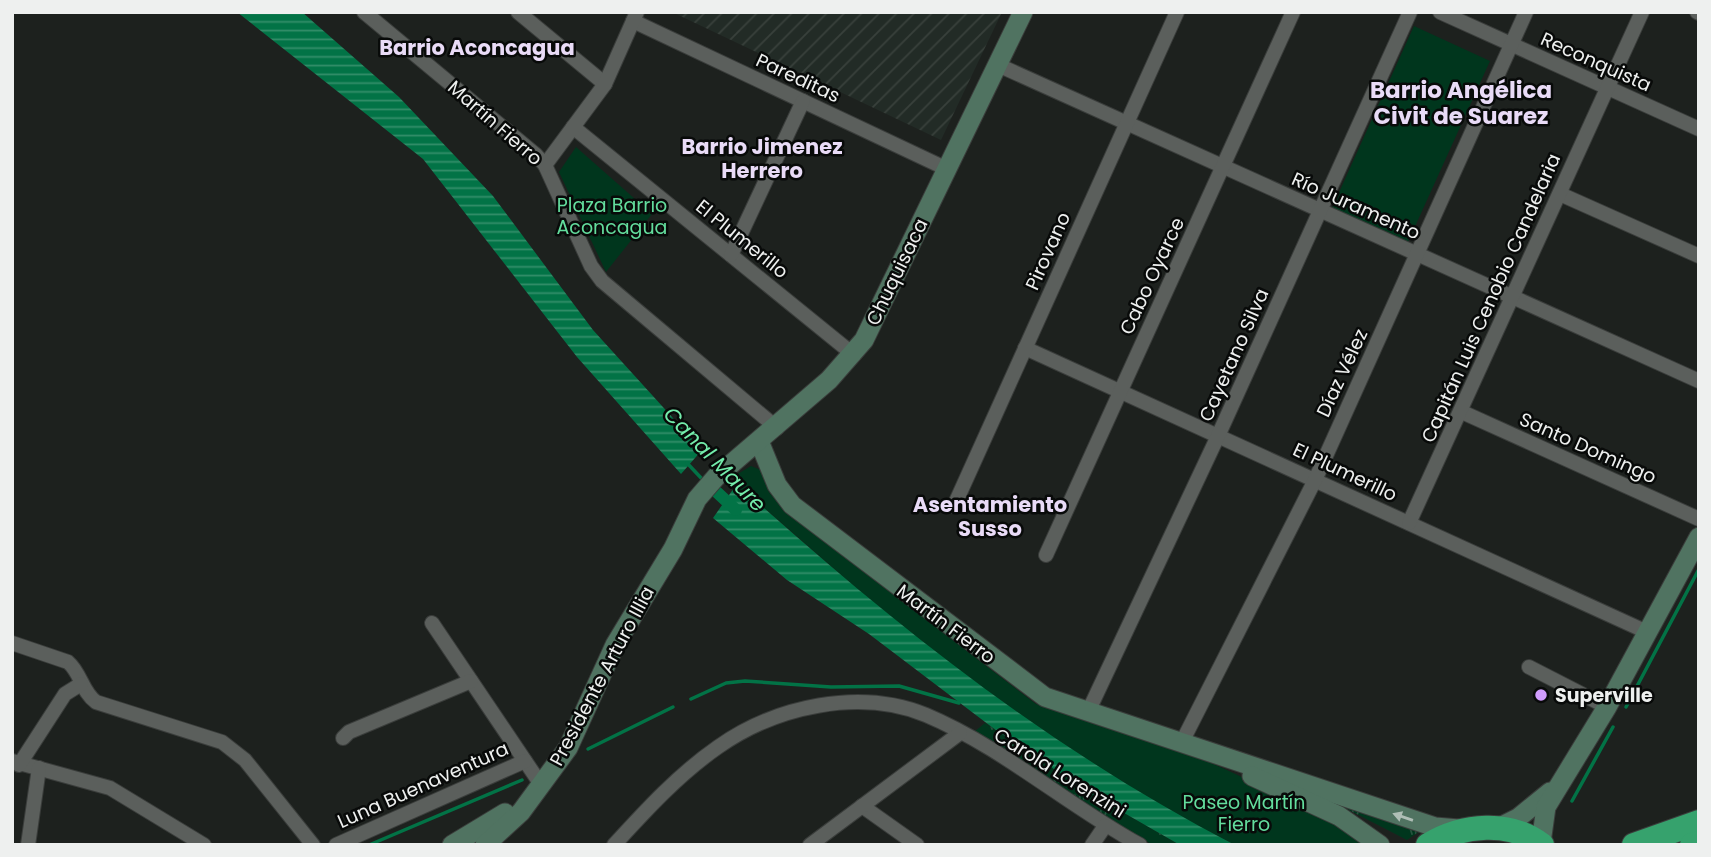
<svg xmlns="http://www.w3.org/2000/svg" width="1711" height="857" viewBox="0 0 1711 857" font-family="Poppins,sans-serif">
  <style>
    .industrial { fill: url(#industrial-furrows) }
    .grass { fill: url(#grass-tufts) }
    .green { fill: #00361d }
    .water { fill: url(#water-rules) }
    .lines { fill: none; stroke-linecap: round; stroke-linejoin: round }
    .stream { stroke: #027346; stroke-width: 3.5 }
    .canal { stroke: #027346; stroke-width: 12 }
    .street-casing { stroke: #3a3d3b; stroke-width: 16 }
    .secondary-casing { stroke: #3a3d3b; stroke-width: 21 }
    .highway-casing { stroke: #3a3d3b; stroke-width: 26 }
    .street { stroke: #5b5f5c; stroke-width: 14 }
    .secondary { stroke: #507361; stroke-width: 19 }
    .highway { stroke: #36a26d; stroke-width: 24 }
    .oneway { fill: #afbeb6 }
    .poi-dot { fill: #d19dfe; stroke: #080a09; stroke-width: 2.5 }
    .labels { text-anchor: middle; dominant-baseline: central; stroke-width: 5; stroke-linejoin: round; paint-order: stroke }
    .street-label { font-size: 19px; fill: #eef0ef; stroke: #080a09 }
    .park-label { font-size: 19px; fill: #63dd9d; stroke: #080a09 }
    .poi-label { font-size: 19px; font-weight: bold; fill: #eef0ef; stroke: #080a09; text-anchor: start }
    .neighbourhood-label { font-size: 21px; font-weight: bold; fill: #e9dbf7; stroke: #080a09 }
    .water-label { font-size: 21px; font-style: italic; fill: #73ecab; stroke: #080a09 }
    .quarter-label { font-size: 23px; font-weight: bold; fill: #e9dbf7; stroke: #080a09 }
  </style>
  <defs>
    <pattern id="industrial-furrows" width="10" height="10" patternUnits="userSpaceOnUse" patternTransform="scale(1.75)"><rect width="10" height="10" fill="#222b26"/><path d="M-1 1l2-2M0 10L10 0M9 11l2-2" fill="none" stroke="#38403b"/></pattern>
    <pattern id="grass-tufts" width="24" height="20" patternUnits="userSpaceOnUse" patternTransform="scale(1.75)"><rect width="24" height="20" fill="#00361d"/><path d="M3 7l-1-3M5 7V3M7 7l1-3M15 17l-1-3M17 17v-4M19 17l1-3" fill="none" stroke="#26533e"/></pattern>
    <pattern id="water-rules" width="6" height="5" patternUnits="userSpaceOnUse" patternTransform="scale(1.75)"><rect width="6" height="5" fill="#027346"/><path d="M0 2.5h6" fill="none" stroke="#348e6a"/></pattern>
  </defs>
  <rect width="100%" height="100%" fill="#1d211e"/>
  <polygon class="industrial" points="672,12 1002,12 941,140"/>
  <g class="grass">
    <polygon points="985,723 1091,794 1180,845 1153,845 1132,833 974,732"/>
    <polygon points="1344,803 1420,831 1407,840 1343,807"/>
  </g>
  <g class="green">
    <polygon points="1414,26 1490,61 1408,242 1332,208"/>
    <polygon points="576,147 652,214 606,272 559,172"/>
    <polygon points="751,466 761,470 769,492 787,513 1036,704 1203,759 1300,804 1369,845 1235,845 1186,820 1087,762 958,671 902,628 754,499 734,488 736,475"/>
  </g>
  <g class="water">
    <polygon points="237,12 302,12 399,97 493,196 593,330 702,450 681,474 577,357 423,159"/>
    <path d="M 734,488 L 754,499 C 902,632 1057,753 1235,845 L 1180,845 L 1091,794 L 993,728 L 869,634 L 787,580 L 713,518 Z"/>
  </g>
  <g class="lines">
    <g class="stream">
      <polyline points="687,463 703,480"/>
      <polyline points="691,699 726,683 745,681 831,687 899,686 959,703"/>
      <polyline points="1626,707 1699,569"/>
      <polyline points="588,749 673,707"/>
      <polyline points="1572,801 1613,727"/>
      <polyline points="369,845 522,780"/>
    </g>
    <polyline class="canal" points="708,484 736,510"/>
    <defs>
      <g id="street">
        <polyline points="364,12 536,155 545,165 591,266 602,281 777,428"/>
        <polyline points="518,12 605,84"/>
        <polyline points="1440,12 1699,129"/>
        <polyline points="1697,12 1699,13"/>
        <polyline points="633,21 947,169"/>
        <polyline points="998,65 1699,381"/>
        <polyline points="573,127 854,355"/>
        <polyline points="545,165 605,84 637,12"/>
        <polyline points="1560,194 1699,256"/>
        <polyline points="731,255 803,101"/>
        <polyline points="1025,348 1647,632"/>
        <polyline points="1462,412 1699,519"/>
        <polyline points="954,506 1177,12"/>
        <polyline points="1409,523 1642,12"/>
        <polyline points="1046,555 1293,12"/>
        <polyline points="432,623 542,786"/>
        <path d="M 12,643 L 68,662 C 81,673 82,692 96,702 L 222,742 L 245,760 L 313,845"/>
        <polyline points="1529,667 1607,707"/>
        <polyline points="1088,712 1218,436 1410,12"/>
        <polyline points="343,738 349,732 471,681"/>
        <polyline points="1181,744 1315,480 1526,12"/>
        <polyline points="12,761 110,788 204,845"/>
        <polyline points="19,765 65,694 81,684"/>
        <polyline points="862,806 917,845"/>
        <polyline points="28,845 39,768"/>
        <polyline points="336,845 525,761"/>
        <path d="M 614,845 C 646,810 679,774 718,747 C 776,706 860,688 926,715 C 1002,747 1067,805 1140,845"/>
        <polyline points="810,845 960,733"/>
        <polyline points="1092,845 1105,826"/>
      </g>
      <g id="secondary">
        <polyline points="759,441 777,485 792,505 1045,697 1435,827 1459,829"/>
        <polyline points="1252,776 1339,816 1380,845"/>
        <polyline points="1500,827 1518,818 1550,792"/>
        <polyline points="1541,843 1546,807 1607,707 1699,537"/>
        <polyline points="452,845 505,813"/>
        <polyline points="485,845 521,812 568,748 615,645 673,549 697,499 716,477 829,380 864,340 1023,12"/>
      </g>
      <g id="highway">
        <path d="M 1428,845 C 1463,824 1510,820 1542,845"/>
        <polyline points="1634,845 1699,822"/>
        <polyline points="1692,845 1699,843"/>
      </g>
    </defs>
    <use href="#street" class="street-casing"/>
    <use href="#secondary" class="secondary-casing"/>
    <use href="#highway" class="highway-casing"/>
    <use href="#street" class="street"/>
    <use href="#secondary" class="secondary"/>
    <use href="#highway" class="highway"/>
  </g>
  <defs><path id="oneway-solid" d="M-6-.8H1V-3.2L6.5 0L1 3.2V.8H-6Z" transform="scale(1.75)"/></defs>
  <use class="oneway" href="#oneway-solid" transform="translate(1403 817) rotate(-161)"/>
  <circle class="poi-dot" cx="1541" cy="695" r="7"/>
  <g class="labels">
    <g class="street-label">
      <text transform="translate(1596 62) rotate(24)">Reconquista</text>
      <text transform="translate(798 78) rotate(25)">Pareditas</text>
      <text transform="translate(495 123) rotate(41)">Martín Fierro</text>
      <text transform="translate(1356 206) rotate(24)">Río Juramento</text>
      <text transform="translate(742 239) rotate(39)">El Plumerillo</text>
      <text transform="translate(1048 251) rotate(-66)">Pirovano</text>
      <text transform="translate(897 272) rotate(-64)">Chuquisaca</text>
      <text transform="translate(1152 276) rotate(-65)">Cabo Oyarce</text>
      <text transform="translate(1491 298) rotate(-66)">Capitán Luis Cenobio Candelaria</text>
      <text transform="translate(1234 355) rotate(-66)">Cayetano Silva</text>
      <text transform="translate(1342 373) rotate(-65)">Díaz Vélez</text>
      <text transform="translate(1588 448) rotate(24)">Santo Domingo</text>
      <text transform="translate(1345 472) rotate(25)">El Plumerillo</text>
      <text transform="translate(946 624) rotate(37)">Martín Fierro</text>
      <text transform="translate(602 676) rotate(-62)">Presidente Arturo Illia</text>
      <text transform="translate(1060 773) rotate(32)">Carola Lorenzini</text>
      <text transform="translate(423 785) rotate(-24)">Luna Buenaventura</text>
    </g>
    <g class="park-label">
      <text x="612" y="205">Plaza Barrio<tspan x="612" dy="22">Aconcagua</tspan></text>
      <text x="1244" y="802">Paseo Martín<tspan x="1244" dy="22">Fierro</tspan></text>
    </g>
    <g class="poi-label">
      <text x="1555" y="695">Superville</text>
    </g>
    <g class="neighbourhood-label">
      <text x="477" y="47">Barrio Aconcagua</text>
      <text x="762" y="146">Barrio Jimenez<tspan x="762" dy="24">Herrero</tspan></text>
      <text x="990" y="504">Asentamiento<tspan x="990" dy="24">Susso</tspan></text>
    </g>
    <g class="water-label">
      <text transform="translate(715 459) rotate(46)">Canal Maure</text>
    </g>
    <g class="quarter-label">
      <text x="1461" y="90">Barrio Angélica<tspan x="1461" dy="26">Civit de Suarez</tspan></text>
    </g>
  </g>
  <rect width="1711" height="857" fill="none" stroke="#eef0ef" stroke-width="28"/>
</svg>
